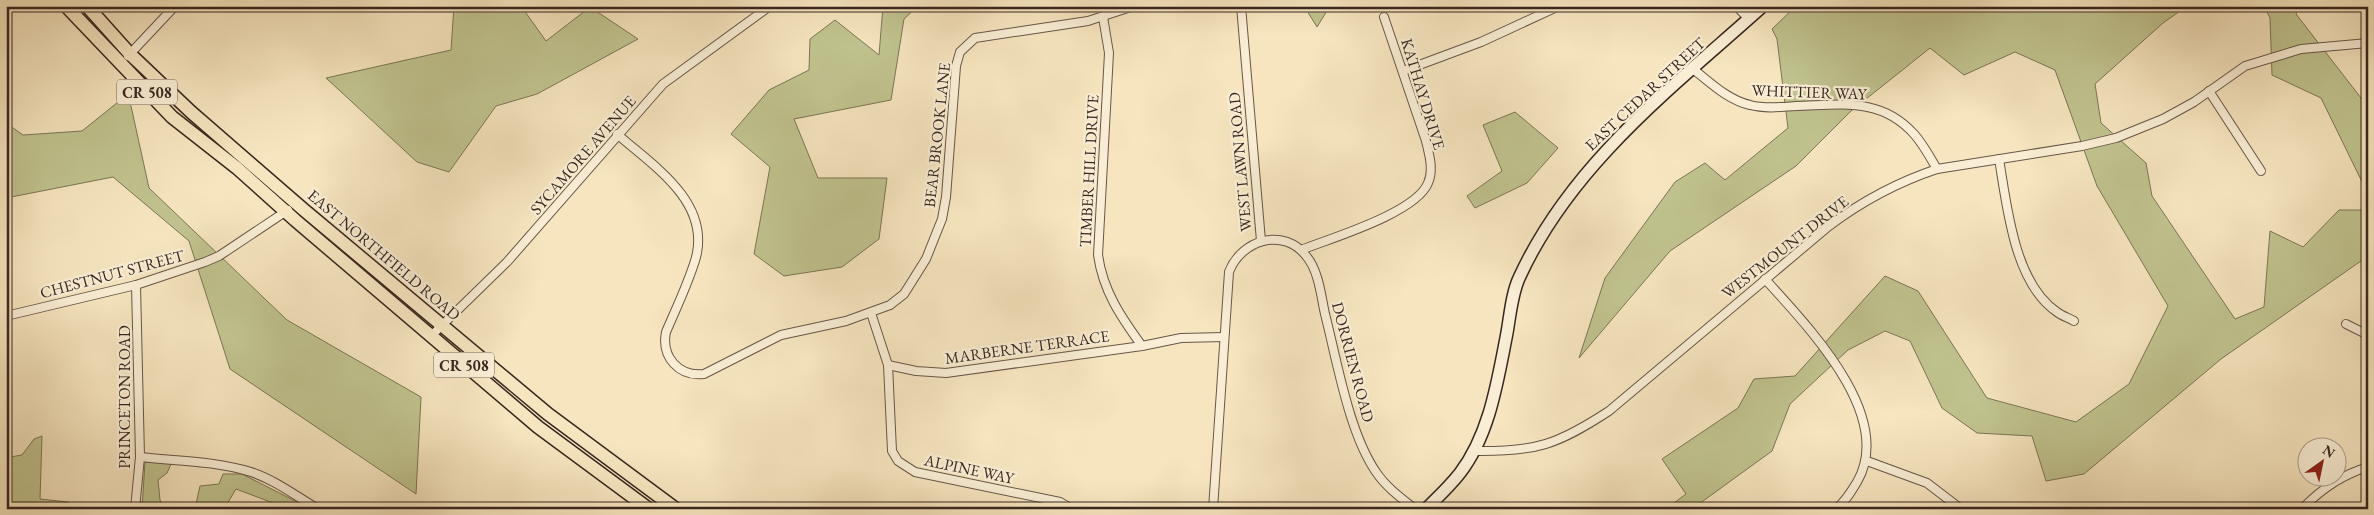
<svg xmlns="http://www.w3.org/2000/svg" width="2374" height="515" viewBox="0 0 2374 515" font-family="'EB Garamond',serif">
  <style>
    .green { fill: #c0c38f; stroke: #7c7558 }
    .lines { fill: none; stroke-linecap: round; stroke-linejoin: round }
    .street-casing { stroke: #685648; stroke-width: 10 }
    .secondary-casing { stroke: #382720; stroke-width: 14 }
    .primary-casing { stroke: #382720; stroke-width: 15 }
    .street { stroke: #f9eed5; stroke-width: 8 }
    .secondary { stroke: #f9eed5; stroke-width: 11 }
    .primary { stroke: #f6e5bf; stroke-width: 12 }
    .labels { text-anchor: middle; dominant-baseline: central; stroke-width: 4.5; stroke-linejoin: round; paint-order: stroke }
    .shield { fill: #f9eed5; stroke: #726356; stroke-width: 1 }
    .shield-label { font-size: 15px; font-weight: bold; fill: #382720 }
    .street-label { font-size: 16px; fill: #382720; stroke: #f9eed5 }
  </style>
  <rect width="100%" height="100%" fill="#f6e5bf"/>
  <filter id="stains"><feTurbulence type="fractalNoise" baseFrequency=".004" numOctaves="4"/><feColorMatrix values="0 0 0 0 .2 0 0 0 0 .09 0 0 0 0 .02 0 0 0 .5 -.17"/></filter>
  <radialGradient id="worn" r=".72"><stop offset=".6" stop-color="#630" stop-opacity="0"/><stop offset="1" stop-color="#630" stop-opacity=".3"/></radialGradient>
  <g class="green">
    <polygon points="454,6 521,6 546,41 590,7 638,39 537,94 496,106 449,172 417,162 326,78 451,50"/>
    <polygon points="883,6 918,6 904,19 891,100 794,119 818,178 887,178 879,239 842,267 784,276 754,254 770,167 731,134 769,90 809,70 810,39 835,20 879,55"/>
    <polygon points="1304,6 1330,6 1317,27"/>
    <polygon points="1796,6 2187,6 2163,23 2095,84 2101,123 2146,163 2152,196 2235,319 2264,307 2270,231 2303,247 2339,210 2368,210 2368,256 2221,359 2084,474 2046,481 2032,436 1977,433 1942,408 1910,341 1885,331 1848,350 1790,404 1772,451 1692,509 1666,509 1686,494 1662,459 1738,408 1754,379 1795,376 1885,276 1918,291 1987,398 2076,422 2129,384 2168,306 2097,186 2055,70 2015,52 1964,75 1930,48 1851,111 1796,166 1670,251 1579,358 1605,278 1675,182 1705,163 1725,180 1788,128 1777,39 1772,29"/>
    <polygon points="2264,6 2300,6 2296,14 2368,107 2368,194 2321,98 2272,75 2270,18"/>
    <polygon points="123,98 131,106 149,188 287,320 421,397 416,494 230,369 189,241 113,177 6,198 6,123 23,135 82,131"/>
    <polygon points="1515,112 1558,148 1527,183 1475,208 1467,196 1502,171 1483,125"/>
    <polygon points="42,436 40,499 68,502 75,509 6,509 6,455 10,457 22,455 34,439"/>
    <polygon points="145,462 172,462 167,473 158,480 160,500 165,509 142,509"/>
    <polygon points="223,474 242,474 303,505 303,509 289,509 236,489 224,509 195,509 200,486 219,484"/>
  </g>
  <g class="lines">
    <defs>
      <g id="street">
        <polyline points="1241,6 1261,241"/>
        <polyline points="1736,6 1749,19"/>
        <path d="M 1103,17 L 1109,53 L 1098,255 C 1103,291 1121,317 1142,346"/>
        <polyline points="128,56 175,6"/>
        <path d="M 1693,69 C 1711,83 1728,100 1750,105 C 1765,109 1782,107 1796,106 C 1841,105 1881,97 1914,134 C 1923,144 1930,157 1937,169"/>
        <polyline points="1403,71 1481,42 1559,6"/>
        <polyline points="2209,91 2261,171"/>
        <path d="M 617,134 C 652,165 707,199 697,253 C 693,273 675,311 666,332 C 661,357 679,377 704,374 L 781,335 L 846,321 L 890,305 L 904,294 L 926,259 L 942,219 L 946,197 L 956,66 L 960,52 L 975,38 L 1088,21 L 1134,6"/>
        <path d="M 1999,159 C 2007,206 2014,283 2057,312 C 2062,316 2069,318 2074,321"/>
        <path d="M 1301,250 C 1331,238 1416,213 1428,183 C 1434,170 1429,154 1426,141 L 1384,17"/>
        <path d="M 1765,279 C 1806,325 1896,415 1857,482 C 1851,492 1845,502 1836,509"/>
        <polyline points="871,313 888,365 892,451 898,461 915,472 1060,502 1072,509"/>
        <polyline points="6,316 136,285 205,262 219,256 288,210"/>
        <polyline points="2346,324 2368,335"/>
        <polyline points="430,337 507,262 663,84 770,6"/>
        <polyline points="888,365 916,371 946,373 1142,346 1181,338 1224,337"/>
        <path d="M 1473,451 C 1536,452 1557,445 1609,411 L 1829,226 C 1861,202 1898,182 1937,169 L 2082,146 L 2116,138 L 2163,119 L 2194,102 L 2245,66 L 2301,49 L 2368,43"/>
        <path d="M 140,457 C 177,461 216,461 251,472 C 275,480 296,496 318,509"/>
        <polyline points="1867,461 1927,483 1961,509"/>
        <polyline points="135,509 140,457 136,285"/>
        <path d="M 1213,509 L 1229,272 C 1241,240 1284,226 1307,257 C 1319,272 1321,296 1325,314 C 1337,361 1349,433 1376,472 C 1386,487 1401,498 1415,509"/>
        <path d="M 2302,509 C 2321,489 2341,475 2368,467"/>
      </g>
      <path id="secondary" d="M 1426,509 C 1438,497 1450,486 1460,473 C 1489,435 1497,384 1506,338 C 1510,319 1511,294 1520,276 C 1572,163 1673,87 1763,6"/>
      <g id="primary">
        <polyline points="66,6 172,117 237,168 295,220 538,427 649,509"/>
        <polyline points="87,6 130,54 191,112 304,210 548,414 676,509"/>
      </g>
    </defs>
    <use href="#street" class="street-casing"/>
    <use href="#secondary" class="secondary-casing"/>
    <use href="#primary" class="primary-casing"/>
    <use href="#street" class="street"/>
    <use href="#secondary" class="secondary"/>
    <use href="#primary" class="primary"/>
  </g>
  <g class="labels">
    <g class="shield">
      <rect x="117" y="79.5" width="60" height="25" rx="4"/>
      <rect x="434" y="352.5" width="60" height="25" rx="4"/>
    </g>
    <g class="shield-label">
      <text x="147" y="92">CR 508</text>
      <text x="464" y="365">CR 508</text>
    </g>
    <g class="street-label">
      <text transform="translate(1809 92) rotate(2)">WHITTIER WAY</text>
      <text transform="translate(1423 94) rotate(73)">KATHAY DRIVE</text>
      <text transform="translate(1645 94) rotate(-43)">EAST CEDAR STREET</text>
      <text transform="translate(937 135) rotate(-84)">BEAR BROOK LANE</text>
      <text transform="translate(583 155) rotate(-49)">SYCAMORE AVENUE</text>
      <text transform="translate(1240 162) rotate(-95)">WEST LAWN ROAD</text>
      <text transform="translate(1089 171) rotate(-87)">TIMBER HILL DRIVE</text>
      <text transform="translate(1785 247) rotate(-38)">WESTMOUNT DRIVE</text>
      <text transform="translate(384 255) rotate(40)">EAST NORTHFIELD ROAD</text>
      <text transform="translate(112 274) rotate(-15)">CHESTNUT STREET</text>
      <text transform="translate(1027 347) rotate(-8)">MARBERNE TERRACE</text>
      <text transform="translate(1353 362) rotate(75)">DORRIEN ROAD</text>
      <text transform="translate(124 397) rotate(-90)">PRINCETON ROAD</text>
      <text transform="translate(969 469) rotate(12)">ALPINE WAY</text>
    </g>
  </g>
  <rect width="2374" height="515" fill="none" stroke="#f6e5bf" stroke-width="25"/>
  <rect x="8" y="8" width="2359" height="500" fill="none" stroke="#382720" stroke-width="2.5"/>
  <rect x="12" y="12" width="2349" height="490" fill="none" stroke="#382720"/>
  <g transform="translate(2322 462) rotate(33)"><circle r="24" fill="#f9eed5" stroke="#ac9e8d"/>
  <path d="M0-4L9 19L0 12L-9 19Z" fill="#8f2418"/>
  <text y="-8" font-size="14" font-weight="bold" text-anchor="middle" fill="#382720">N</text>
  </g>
  <rect width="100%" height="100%" filter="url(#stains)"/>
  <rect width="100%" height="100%" fill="url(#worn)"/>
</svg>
